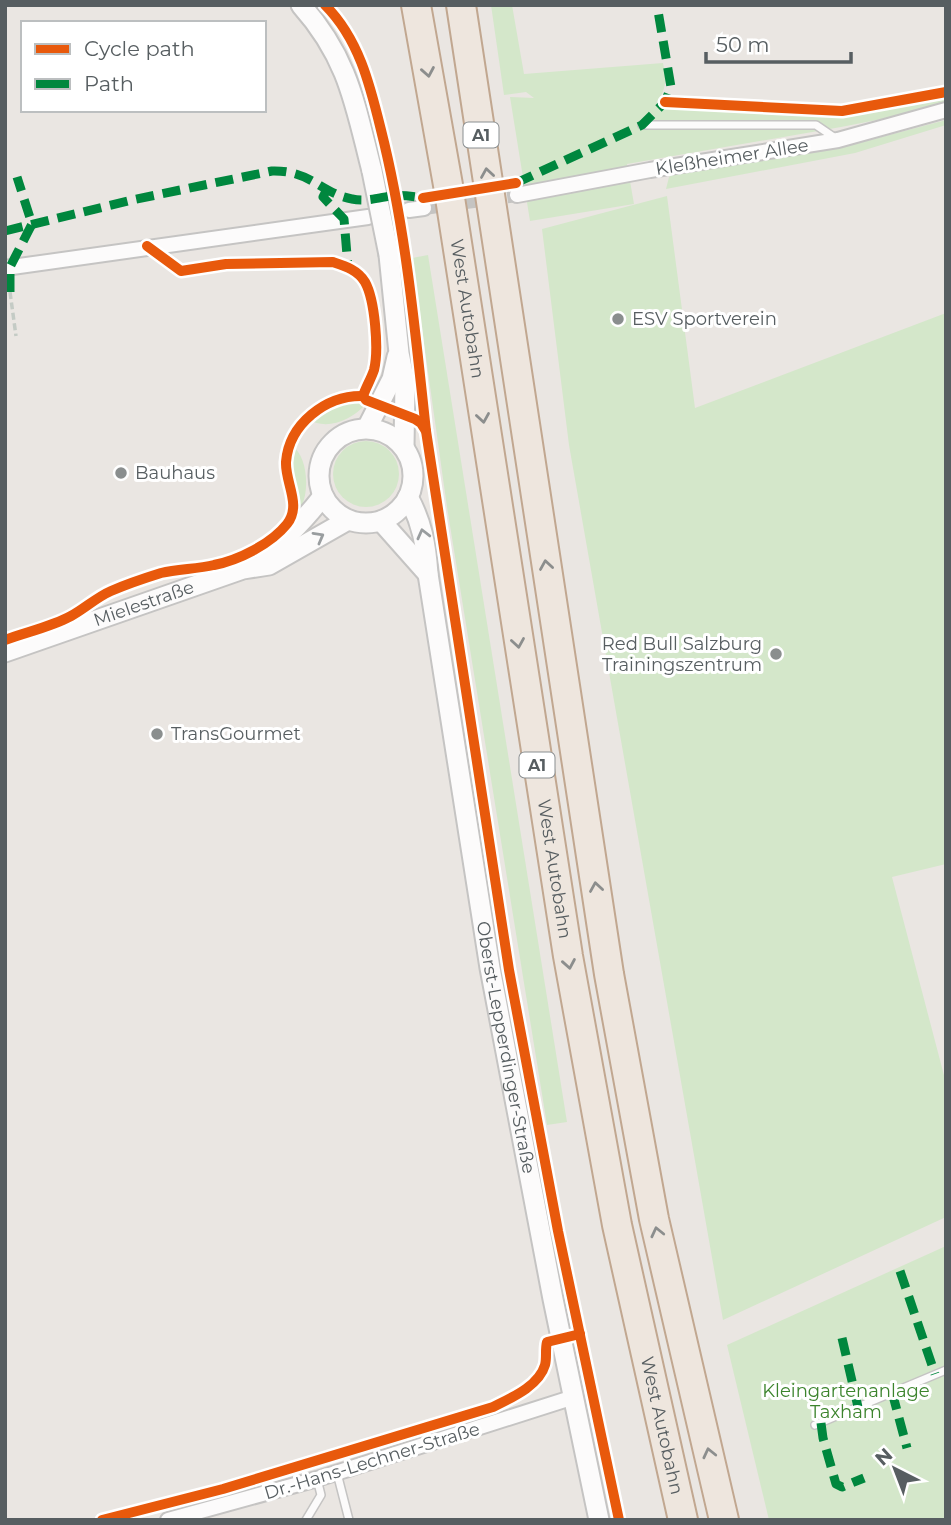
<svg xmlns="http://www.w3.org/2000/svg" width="951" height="1525" viewBox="0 0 951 1525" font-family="Montserrat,sans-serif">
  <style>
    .green { fill: #d4e7ca }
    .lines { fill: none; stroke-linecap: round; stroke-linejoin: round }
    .minor-tunnel { stroke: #c5c4c2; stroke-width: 14; stroke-dasharray: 14 7; stroke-linecap: butt }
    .service-casing { stroke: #c5c4c3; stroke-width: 10 }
    .minor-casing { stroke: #c5c4c3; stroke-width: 18 }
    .tertiary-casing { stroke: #c5c4c3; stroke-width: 23 }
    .motorway-casing { stroke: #c1a790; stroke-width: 32 }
    .path { stroke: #c4cbc5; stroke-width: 3.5; stroke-dasharray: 7 3.5; stroke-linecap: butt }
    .service { stroke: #fcfbfb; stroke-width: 7 }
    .minor { stroke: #fcfbfb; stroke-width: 14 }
    .tertiary { stroke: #fcfbfb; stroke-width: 19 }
    .motorway { stroke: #eee6de; stroke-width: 28 }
    .tertiary-bridge-casing { stroke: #c5c4c3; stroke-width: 23; stroke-linecap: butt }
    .tertiary-bridge { stroke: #fcfbfb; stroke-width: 19 }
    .quiet { stroke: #00873e; stroke-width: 9; stroke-dasharray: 18 9; stroke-linecap: butt }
    .cycleway-casing { stroke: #fff; stroke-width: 15 }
    .cycleway { stroke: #e8590c; stroke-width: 10 }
    .oneway { stroke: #8c8e8d }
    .oneway2 { stroke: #999d9f }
    .poi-dot { fill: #8a8e8e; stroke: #fff; stroke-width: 2.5 }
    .labels { text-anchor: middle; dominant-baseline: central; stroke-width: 6; stroke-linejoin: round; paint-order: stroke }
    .shield { fill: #fff; stroke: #898e90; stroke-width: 2 }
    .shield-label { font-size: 16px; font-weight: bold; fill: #575e61 }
    .street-label { font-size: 18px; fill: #575e61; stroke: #fff }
    .poi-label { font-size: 18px; fill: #575e61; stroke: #fff; text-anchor: start }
    .park-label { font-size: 18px; fill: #3c842d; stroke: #fff }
  </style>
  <rect width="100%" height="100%" fill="#eae6e2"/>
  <g class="green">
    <path d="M 491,5 L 512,5 L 524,74 L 663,63 C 667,83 666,89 655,106 L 842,117 L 927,102 L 946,96 L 946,104 L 928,110 L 841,127 L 627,164 L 634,204 L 530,221 L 510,97 L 534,98 L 526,92 L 504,95 Z"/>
    <polygon points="946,120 946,125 855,153 666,189 669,177 677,172 855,144"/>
    <polygon points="667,196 695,408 946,313 946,864 892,877 946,1083 946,1217 723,1320 569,445 542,229"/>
    <polygon points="428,255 567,1122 547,1125 447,507 412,258"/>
    <path d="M 350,400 L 361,401 L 364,406 C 351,420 326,431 308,419 C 321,409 334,404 350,400 Z"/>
    <circle cx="366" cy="474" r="33"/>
    <path d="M 292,446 C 310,457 311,504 294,516 L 297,503 L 290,464 Z"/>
    <polygon points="946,1246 946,1520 769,1520 727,1345"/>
  </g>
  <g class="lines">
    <g class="minor-tunnel">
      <polyline points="424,208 517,195"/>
      <polyline points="373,216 409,210"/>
    </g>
    <defs>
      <g id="service">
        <polyline points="642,125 816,125 835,138"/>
        <polyline points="815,1425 946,1370"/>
        <polyline points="337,1473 349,1520"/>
        <polyline points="306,1520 321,1495 317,1479"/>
      </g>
      <g id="minor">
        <polyline points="517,195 650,170 838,140 946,110"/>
        <polyline points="409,210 424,208"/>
        <polyline points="5,268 368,217"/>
        <polyline points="168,1520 317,1479 574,1397"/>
      </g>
      <g id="tertiary">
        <path d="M 301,5 C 349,59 355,105 372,171"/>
        <polyline points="389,255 399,353 405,383 404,447"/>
        <polyline points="367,428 392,379 397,357"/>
        <circle cx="366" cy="476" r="47"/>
        <path id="s1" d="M 408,497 C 422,522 426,545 428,574 L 490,968 L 553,1299 L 599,1520"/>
        <polyline points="381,521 428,574"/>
        <path d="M 265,554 C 288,538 305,519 323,496"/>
        <path id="s2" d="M 5,652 L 243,569 L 269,565 L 348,520"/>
      </g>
      <g id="motorway">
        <path id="s3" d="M 416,5 L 448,185 L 568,956 L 617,1225 L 683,1520"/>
        <polyline points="461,5 609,974 654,1219 724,1520"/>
      </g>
    </defs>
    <use href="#service" class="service-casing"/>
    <use href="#minor" class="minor-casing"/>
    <use href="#tertiary" class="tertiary-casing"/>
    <use href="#motorway" class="motorway-casing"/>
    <polyline class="path" points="10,292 16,336"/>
    <use href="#service" class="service"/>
    <use href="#minor" class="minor"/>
    <use href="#tertiary" class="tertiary"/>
    <use href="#motorway" class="motorway"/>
    <defs>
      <polyline id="tertiary-bridge" points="372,171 389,255"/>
    </defs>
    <use href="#tertiary-bridge" class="tertiary-bridge-casing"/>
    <use href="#tertiary-bridge" class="tertiary-bridge"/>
    <g class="quiet">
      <polyline points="516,183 642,125 665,102 671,87 657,5"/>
      <polyline points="327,189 323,197 344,219 348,267"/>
      <path d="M 5,231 L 132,200 L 272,171 C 311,170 320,193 352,199 C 365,202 378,198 390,196 C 401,195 411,196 423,198"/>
      <polyline points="10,292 10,267 32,224 17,177"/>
      <polyline points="900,1271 935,1374"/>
      <polyline points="842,1338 858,1407"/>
      <polyline points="892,1392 907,1448"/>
      <polyline points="821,1423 823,1438 836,1484 842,1487 864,1478"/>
    </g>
    <defs>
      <g id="cycleway">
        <path d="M 325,5 C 359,39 370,85 381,130 C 406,229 415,330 426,431"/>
        <polyline points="665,102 842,111 946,92"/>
        <polyline points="423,198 516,183"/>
        <path d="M 147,246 L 181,271 L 226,264 L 333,262 C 345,266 358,270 365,282 C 375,300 379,350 374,370 C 371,379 366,387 363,396 L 366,400 L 415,419 L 421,423 L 426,431 L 509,970 L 558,1231 L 619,1520"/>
        <path d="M 5,640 C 26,632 51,627 71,616 C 84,609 97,597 111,591 C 127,584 145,578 161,573 C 178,569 197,569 214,565 C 239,560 271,544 287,524 C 302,505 285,483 286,462 C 289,424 326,395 363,396"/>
        <path d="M 102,1520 L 223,1489 L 493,1407 C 511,1398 539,1386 545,1365 C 547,1358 545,1349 547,1342 L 580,1334"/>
      </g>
    </defs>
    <use href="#cycleway" class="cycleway-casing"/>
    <use href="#cycleway" class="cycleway"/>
  </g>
  <defs><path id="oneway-chevron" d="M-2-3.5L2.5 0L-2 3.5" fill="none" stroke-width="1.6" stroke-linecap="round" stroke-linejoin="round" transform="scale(1.75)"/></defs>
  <g class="oneway">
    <use href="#oneway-chevron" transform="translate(428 72) rotate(80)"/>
    <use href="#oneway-chevron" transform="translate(487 173) rotate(-99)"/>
    <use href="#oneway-chevron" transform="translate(483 418) rotate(81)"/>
    <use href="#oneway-chevron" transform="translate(546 565) rotate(-99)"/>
    <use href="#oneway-chevron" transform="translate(518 643) rotate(81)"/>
    <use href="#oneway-chevron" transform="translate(596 887) rotate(-99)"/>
    <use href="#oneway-chevron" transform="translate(569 964) rotate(80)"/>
    <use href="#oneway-chevron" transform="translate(657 1232) rotate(-103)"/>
    <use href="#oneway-chevron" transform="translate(709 1453) rotate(-103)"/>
  </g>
  <g class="oneway2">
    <use href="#oneway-chevron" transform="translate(423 534) rotate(-104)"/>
    <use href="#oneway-chevron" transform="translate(319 537) rotate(-29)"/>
  </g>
  <g class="poi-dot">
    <circle cx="618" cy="319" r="7"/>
    <circle cx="121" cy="473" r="7"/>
    <circle cx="776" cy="654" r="7"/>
    <circle cx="157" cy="734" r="7"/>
  </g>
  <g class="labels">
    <g class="shield">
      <rect x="463.5" y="122.5" width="35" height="25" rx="5"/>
      <rect x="519.5" y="752.5" width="35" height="25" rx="5"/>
    </g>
    <g class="shield-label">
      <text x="481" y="135">A1</text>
      <text x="537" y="765">A1</text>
    </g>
    <g class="street-label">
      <text transform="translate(732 157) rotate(-9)">Kleßheimer Allee</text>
      <text stroke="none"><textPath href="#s3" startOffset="308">West Autobahn</textPath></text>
      <text stroke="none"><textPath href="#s2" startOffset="147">Mielestraße</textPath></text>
      <text stroke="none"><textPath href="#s3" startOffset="875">West Autobahn</textPath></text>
      <text stroke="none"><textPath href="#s1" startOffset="560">Oberst-Lepperdinger-Straße</textPath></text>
      <text stroke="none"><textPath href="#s3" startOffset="1442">West Autobahn</textPath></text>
      <text transform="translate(372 1461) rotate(-17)">Dr.-Hans-Lechner-Straße</text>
    </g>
    <g class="poi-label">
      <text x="632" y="319">ESV Sportverein</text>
      <text x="135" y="473">Bauhaus</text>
      <text x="762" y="644" text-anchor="end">Red Bull Salzburg<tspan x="762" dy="21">Trainingszentrum</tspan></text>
      <text x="171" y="734">TransGourmet</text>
    </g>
    <g class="park-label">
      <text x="846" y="1391">Kleingartenanlage<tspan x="846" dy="21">Taxham</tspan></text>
    </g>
  </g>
  <rect width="951" height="1525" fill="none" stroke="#575e61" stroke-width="14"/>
  <rect x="21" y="21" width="245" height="91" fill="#ffffff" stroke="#bcbfc0" stroke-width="2"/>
  <rect x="35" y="44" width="35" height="10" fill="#e8590c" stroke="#bcbfc0" stroke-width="2"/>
  <text x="84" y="56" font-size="21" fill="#575e61">Cycle path</text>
  <rect x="35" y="79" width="35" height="10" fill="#00873e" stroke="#bcbfc0" stroke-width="2"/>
  <text x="84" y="91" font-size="21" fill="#575e61">Path</text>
  <g transform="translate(895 1469) rotate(318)" stroke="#ffffff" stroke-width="5" paint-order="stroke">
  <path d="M0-5L12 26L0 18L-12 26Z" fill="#575e61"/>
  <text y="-10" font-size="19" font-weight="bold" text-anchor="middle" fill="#575e61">N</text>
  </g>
  <path d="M706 52v10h145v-10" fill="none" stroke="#575e61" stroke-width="3.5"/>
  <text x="716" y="52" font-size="21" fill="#575e61" stroke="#ffffff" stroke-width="5" paint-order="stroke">50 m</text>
</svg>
